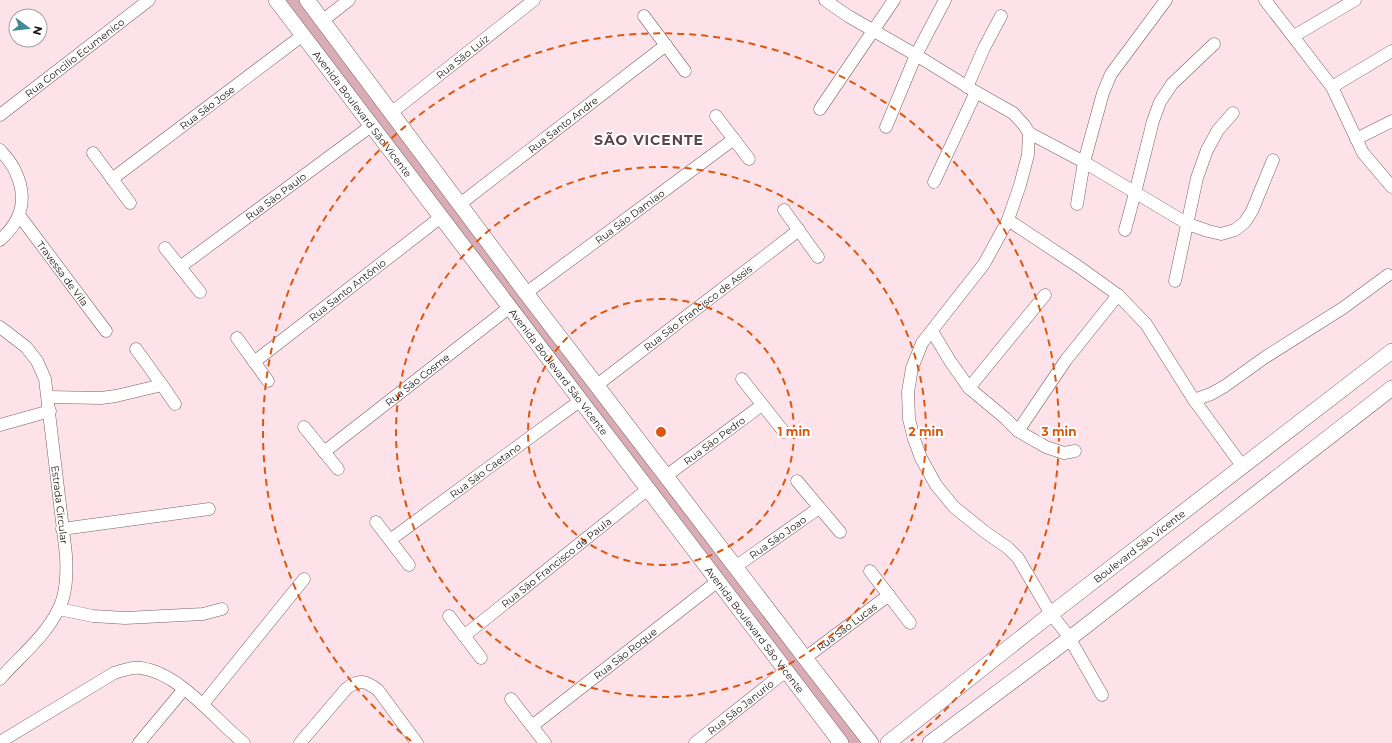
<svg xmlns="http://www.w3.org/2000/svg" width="1392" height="743" viewBox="0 0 1392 743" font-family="Montserrat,sans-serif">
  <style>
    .green { fill: #daacb6 }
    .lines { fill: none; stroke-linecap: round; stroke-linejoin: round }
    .minor-casing { stroke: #776065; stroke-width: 13 }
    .tertiary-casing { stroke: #776065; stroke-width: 16 }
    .minor { stroke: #fff; stroke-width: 12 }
    .tertiary { stroke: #fff; stroke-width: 15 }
    .ring { fill: none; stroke: #de550c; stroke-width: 2; stroke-dasharray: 7 5 }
    .labels { text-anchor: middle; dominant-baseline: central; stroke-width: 4; stroke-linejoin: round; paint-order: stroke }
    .street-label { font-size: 10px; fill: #1b1214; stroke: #fff }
    .district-label { font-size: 14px; font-weight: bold; letter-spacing: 1px; fill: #5a4449; stroke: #fff }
    .centre { fill: #de550c; stroke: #fff; stroke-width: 2 }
    .ring-label { font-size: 12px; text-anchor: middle; font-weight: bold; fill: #de550c; stroke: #fff; stroke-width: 4; stroke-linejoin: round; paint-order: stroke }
  </style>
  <rect width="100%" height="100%" fill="#fde3e9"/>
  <polygon class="green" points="277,0 304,0 867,743 847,743"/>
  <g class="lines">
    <defs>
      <g id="minor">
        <polyline points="825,0 848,16 916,55 976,92 1013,113 1024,125 1029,133 1028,155 1020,185 1008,220 984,264 922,343 912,368 908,392 909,419 914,439 921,458 936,485 954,507 985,532 1008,548 1018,558 1051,614 1067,634 1102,695"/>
        <polyline points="1265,0 1332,87 1363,153 1392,187"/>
        <polyline points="644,16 685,71"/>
        <polyline points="322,21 349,0"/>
        <polyline points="1294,36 1355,0"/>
        <polyline points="967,87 984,48 1001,16"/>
        <polyline points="1332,87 1392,51"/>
        <polyline points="820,109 894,0"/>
        <path id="s1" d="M 391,113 L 534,0"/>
        <path id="s2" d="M 0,115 L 149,0"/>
        <polyline points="716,116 749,159"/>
        <polyline points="886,127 916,55 945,0"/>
        <polyline points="1029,133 1084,162 1188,224 1208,231 1221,234 1235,230 1245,222 1252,211 1273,160"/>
        <polyline points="1356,139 1392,121"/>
        <path d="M 0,150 C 6,157 13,164 16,173 C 28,199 21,222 0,240"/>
        <polyline points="93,153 130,203"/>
        <path id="s3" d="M 112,179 L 303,35"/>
        <polyline points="934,182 976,92"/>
        <path id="s4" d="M 460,204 L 666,45"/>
        <polyline points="1077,204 1084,162 1103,93 1111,74 1166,0"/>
        <polyline points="784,210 818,257"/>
        <path id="s5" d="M 19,215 L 106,331"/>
        <polyline points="1008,220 1079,267 1118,295 1146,324 1194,400 1243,467"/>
        <polyline points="1125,230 1135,193 1153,121 1160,102 1172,84 1214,44"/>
        <polyline points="165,248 200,292"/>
        <path id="s6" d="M 180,267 L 371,126"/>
        <polyline points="1175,281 1197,178 1207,150 1218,130 1233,113"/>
        <path id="s7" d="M 526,293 L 734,139"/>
        <path id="s8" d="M 0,327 L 26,347 L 37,361 L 45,379 L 66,555 C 67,573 67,594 58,610 C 45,637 19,657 0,679"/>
        <polyline points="932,331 950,361 969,388 1005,418 1018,431 1066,360 1118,295"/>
        <polyline points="237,338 268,381"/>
        <polyline points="136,349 162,385"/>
        <path id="s9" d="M 254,362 L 441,217"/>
        <polyline points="742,379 784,432"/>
        <path id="s10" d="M 597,385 L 799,230"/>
        <polyline points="969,388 1045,295"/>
        <polyline points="48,397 101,398 116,396 162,385 175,404"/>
        <polyline points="1194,400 1211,394 1225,386 1264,358 1343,308 1388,275"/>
        <polyline points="0,425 50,411"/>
        <polyline points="304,427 338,469"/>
        <polyline points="1018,431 1046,447 1064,453 1075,451"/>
        <path id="s11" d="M 324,452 L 510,307"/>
        <path id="s12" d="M 666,476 L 762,405"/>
        <polyline points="797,481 840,532"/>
        <polyline points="376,522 409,565"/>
        <polyline points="62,529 209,509"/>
        <path id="s13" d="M 390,540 L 581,400"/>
        <path id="s14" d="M 735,567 L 819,508"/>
        <polyline points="870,571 910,623"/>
        <polyline points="59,609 93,616 125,618 203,614 222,609"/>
        <polyline points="449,616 481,658"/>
        <path id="s15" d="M 464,636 L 648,489"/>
        <path id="s16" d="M 805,658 L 889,595"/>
        <polyline points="511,699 545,743"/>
        <polyline points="203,704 304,579"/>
        <path id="s17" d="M 532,726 L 718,581"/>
        <path d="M 0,742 L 114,673 C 123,670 132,667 141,668 C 180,673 215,720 244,743"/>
        <polyline points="139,743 184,689"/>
        <path d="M 300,743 L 346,689 C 359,678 366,681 378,690 L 417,743"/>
        <path id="s18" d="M 695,743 L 786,671"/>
      </g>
      <g id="tertiary">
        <path id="s19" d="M 276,0 L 841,743"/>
        <polyline points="307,0 526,293 805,658 871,743"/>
        <path id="s20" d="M 888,743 L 1051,614 L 1392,351"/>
        <polyline points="930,743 1069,639 1392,388"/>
      </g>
    </defs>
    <use href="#minor" class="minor-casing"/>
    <use href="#tertiary" class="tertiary-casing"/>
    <use href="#minor" class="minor"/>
    <use href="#tertiary" class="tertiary"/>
  </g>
  <g class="ring">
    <circle cx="661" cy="432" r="133"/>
    <circle cx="661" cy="432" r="265"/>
    <path d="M411 741A398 398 0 1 1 911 741"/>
  </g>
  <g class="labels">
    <g class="street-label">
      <text stroke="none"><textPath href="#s2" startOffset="94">Rua Concilio Ecumenico</textPath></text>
      <text stroke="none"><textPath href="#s1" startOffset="91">Rua Sāo Luiz</textPath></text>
      <text stroke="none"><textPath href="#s3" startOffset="119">Rua Sāo Jose</textPath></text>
      <text stroke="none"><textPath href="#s19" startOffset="143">Avenida Boulevard São Vicente</textPath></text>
      <text stroke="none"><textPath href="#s4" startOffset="130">Rua Santo Andre</textPath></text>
      <text stroke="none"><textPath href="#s6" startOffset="119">Rua Sāo Paulo</textPath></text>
      <text stroke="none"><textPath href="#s7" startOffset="129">Rua Sāo Damiao</textPath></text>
      <text stroke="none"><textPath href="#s5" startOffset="73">Travessa de Vila</textPath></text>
      <text stroke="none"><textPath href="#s9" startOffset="118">Rua Santo Antônio</textPath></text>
      <text stroke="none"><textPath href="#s10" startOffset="127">Rua Sāo Francisco de Assis</textPath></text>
      <text stroke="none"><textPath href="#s19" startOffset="467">Avenida Boulevard São Vicente</textPath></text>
      <text stroke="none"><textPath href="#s11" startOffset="118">Rua Sāo Cosme</textPath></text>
      <text stroke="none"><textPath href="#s12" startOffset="60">Rua Sāo Pedro</textPath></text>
      <text stroke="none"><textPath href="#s13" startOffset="118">Rua Sāo Caetano</textPath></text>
      <text stroke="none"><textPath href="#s8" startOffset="197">Estrada Circular</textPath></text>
      <text stroke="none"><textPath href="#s14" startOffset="52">Rua Sāo Joao</textPath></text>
      <text stroke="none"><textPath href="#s20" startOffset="319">Boulevard São Vicente</textPath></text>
      <text stroke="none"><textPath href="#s15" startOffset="118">Rua Sāo Francisco de Paula</textPath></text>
      <text stroke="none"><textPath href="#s16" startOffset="52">Rua Sāo Lucas</textPath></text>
      <text stroke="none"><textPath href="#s19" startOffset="791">Avenida Boulevard São Vicente</textPath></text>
      <text stroke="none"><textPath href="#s17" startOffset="118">Rua Sāo Roque</textPath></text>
      <text stroke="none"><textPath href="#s18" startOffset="58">Rua Sāo Janurio</textPath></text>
    </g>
    <g class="district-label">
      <text x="649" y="140">SÃO VICENTE</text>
    </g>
  </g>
  <circle cx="661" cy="432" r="6" class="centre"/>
  <g class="ring-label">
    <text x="794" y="436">1 min</text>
    <text x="926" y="436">2 min</text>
    <text x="1059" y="436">3 min</text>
  </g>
  <g transform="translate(28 28) rotate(105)"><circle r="19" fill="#ffffff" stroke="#a4a0a1"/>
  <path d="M0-3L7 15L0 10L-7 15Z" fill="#438895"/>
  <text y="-6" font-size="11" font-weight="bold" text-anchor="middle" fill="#1b1214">N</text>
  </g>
</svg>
